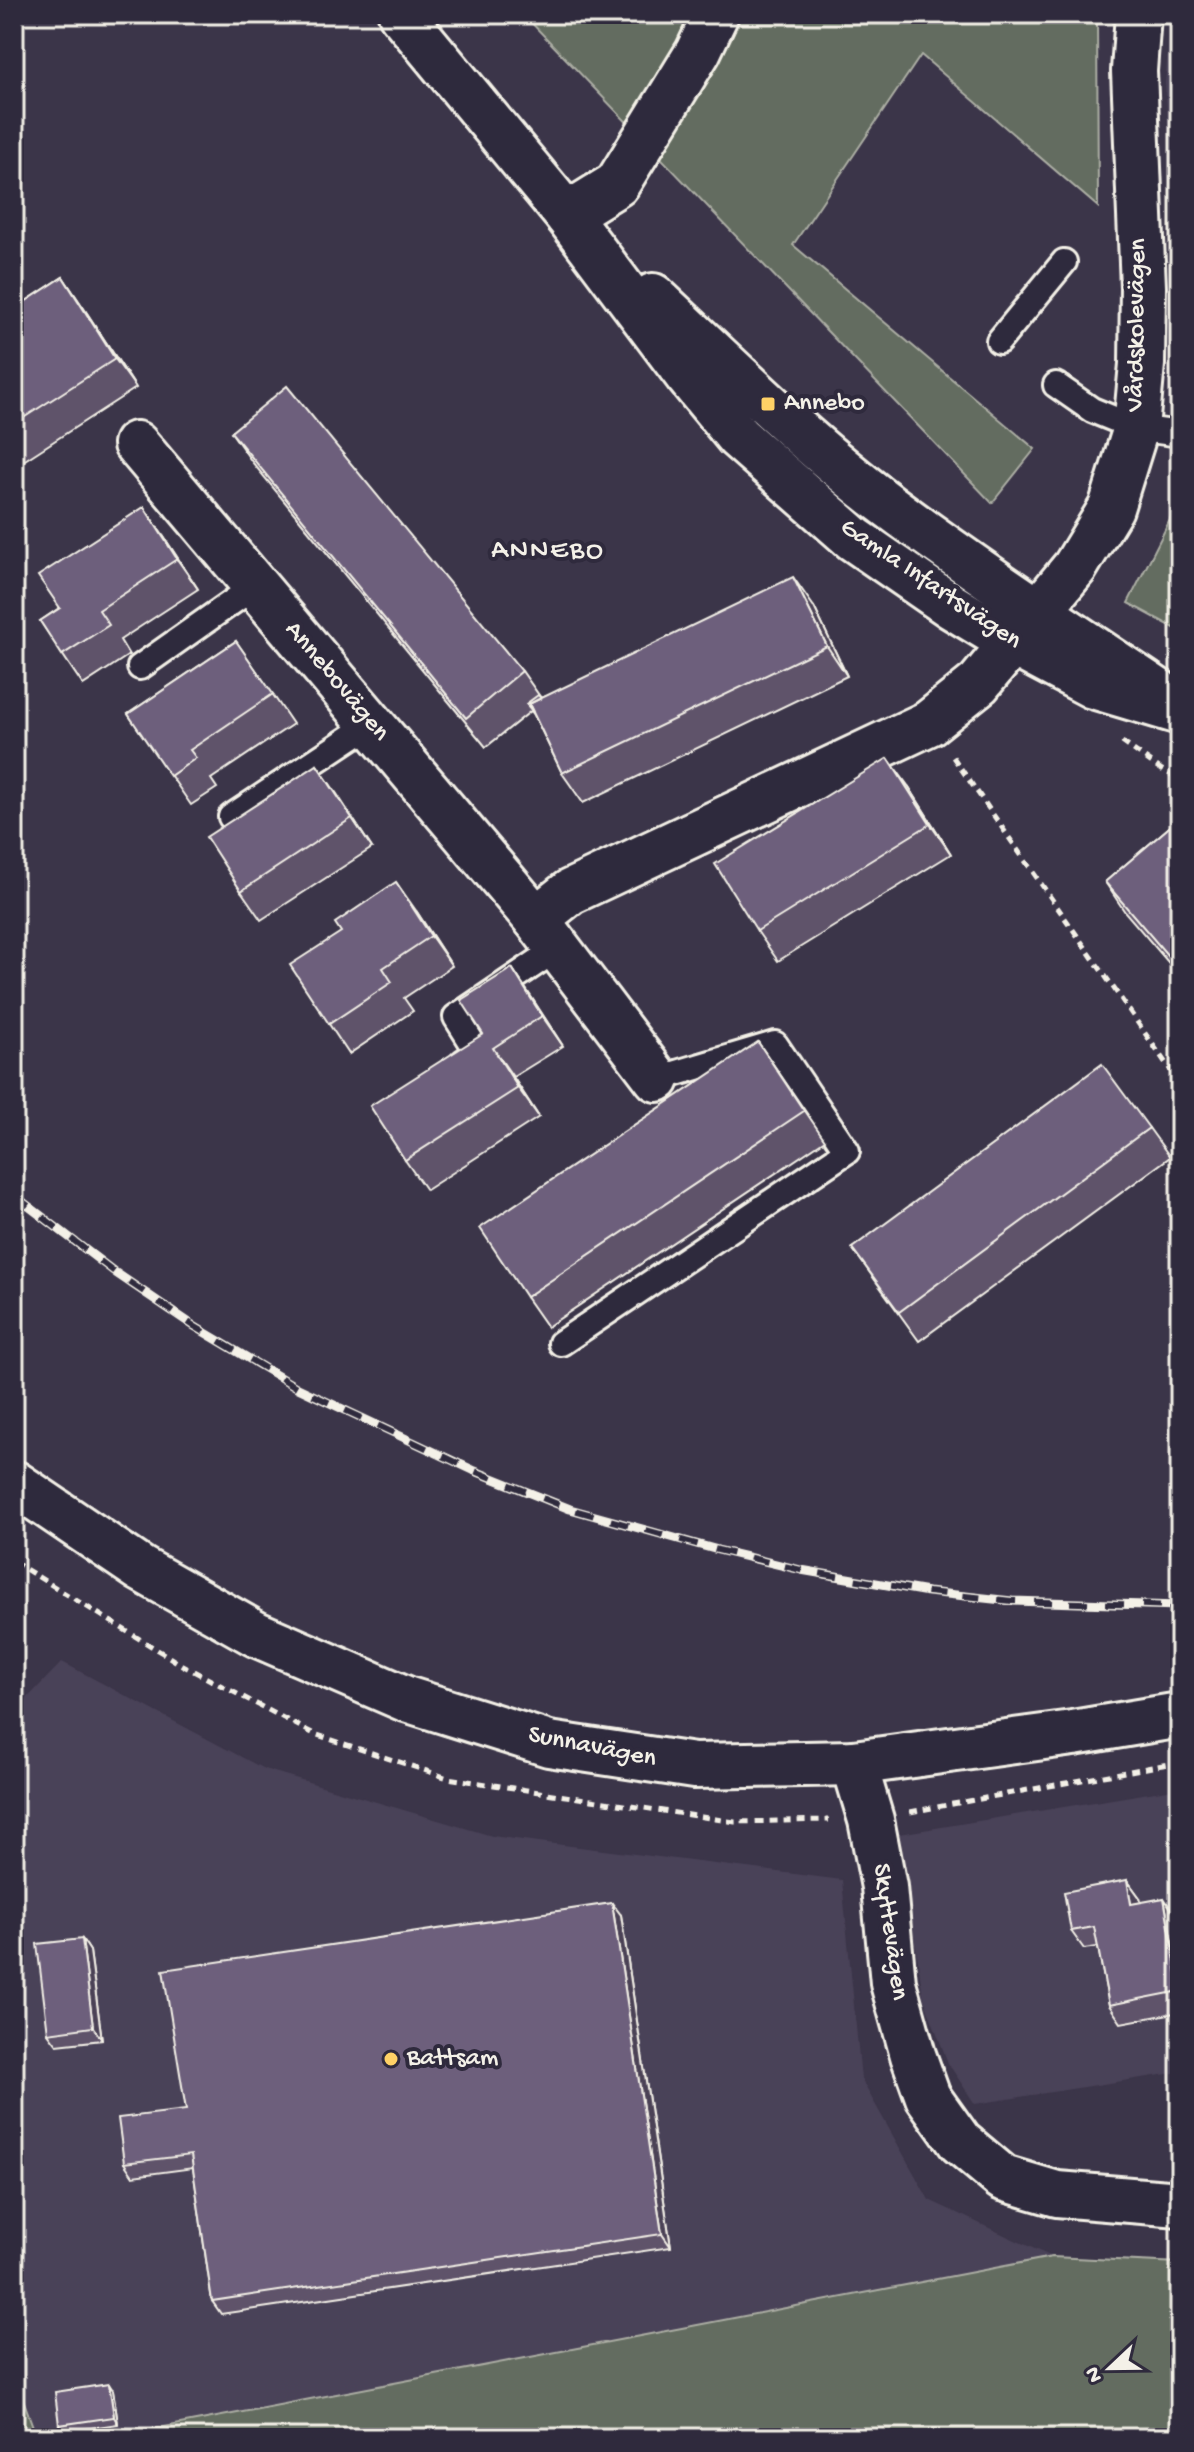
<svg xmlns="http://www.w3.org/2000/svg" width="1194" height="2452" viewBox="0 0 1194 2452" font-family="'Gochi Hand',sans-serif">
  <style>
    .built { fill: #4a4258 }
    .green { fill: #636c60; stroke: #acaea4; stroke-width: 2 }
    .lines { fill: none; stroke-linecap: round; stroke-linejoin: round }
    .lane-casing { stroke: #f4f1e8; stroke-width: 30 }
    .street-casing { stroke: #f4f1e8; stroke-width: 50 }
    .secondary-casing { stroke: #f4f1e8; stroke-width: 50 }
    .path { stroke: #f4f1e8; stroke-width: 5; stroke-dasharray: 8 6; stroke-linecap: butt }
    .lane { stroke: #2f2a3d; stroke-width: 24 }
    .street { stroke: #2f2a3d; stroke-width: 44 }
    .secondary { stroke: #2f2a3d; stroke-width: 44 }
    .rail-casing { stroke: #f4f1e8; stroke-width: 9 }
    .rail { stroke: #2f2a3d; stroke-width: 6; stroke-dasharray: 18; stroke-linecap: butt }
    .wall { fill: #5e526a; stroke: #f4f1e8; stroke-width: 2 }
    .shaded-wall { fill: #4c4256; stroke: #f4f1e8; stroke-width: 2 }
    .building { fill: #6d5f7b; stroke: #f4f1e8; stroke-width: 2 }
    .poi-dot { fill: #ffd166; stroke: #2f2a3d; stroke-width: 3 }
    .labels { text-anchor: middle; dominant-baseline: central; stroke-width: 8; stroke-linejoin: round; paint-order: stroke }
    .street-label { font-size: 26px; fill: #f4f1e8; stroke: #2f2a3d }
    .poi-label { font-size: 26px; fill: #f4f1e8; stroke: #2f2a3d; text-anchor: start }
    .neighbourhood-label { font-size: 28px; letter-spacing: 2px; fill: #f4f1e8; stroke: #2f2a3d }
  </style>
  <rect width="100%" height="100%" fill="#3b3549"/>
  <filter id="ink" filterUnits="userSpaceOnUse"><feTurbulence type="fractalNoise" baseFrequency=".0125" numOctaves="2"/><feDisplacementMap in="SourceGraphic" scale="16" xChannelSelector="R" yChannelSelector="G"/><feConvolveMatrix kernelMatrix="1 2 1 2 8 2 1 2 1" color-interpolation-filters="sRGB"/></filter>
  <g filter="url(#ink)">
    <g class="built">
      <polygon points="1171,14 1180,14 1180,295 1165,83"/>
      <polygon points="62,1662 264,1769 492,1836 842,1880 861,2079 929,2200 1052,2257 107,2438 37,2438 14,2374 14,1712"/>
      <polygon points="1180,1788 1180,2072 975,2104 948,2063 923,1996 899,1834"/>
    </g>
    <g class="green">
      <polygon points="523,14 1097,14 1098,207 921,55 793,245 1035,449 992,503"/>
      <polygon points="1180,500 1180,631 1128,603"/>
      <polygon points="1052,2257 1180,2263 1180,2438 107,2438"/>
      <polygon points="14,2374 37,2438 14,2438"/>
    </g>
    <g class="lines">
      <defs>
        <g id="lane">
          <polyline points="999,341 1064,262"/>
          <polyline points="1056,385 1092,410 1136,428 1180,434"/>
          <polyline points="140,667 255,586"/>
          <polyline points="231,817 371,724"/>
          <polyline points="463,1062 478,1052 456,1017 558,948"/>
          <polyline points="561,1343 847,1151 775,1044 657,1079"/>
        </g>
        <g id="street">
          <polyline points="567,215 617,184 698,52 716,14"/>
          <polyline points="136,444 536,919 657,1079"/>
          <polyline points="536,919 570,892 929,723 979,683 1075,567 1111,508 1136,428 1142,364 1143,287 1134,71 1138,14"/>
          <polyline points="854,1763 871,1820 884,1887 893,1983 913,2055 928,2097 960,2142 1003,2178 1057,2194 1180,2204"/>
        </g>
        <g id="secondary">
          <polyline points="401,14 567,215 687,375 738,437 854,539 951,606 1012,643 1093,686 1180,712"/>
          <path d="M 653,296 C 730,368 805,443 889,506 C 976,571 1068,631 1159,692"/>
          <polyline points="14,1483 141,1569 256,1634 406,1699 549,1744 694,1766 854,1763 1073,1733 1180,1715"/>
        </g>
      </defs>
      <use href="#lane" class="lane-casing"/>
      <use href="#street" class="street-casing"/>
      <use href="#secondary" class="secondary-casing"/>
      <g class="path">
        <polyline points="1122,742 1162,770 1180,779"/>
        <polyline points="953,757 1174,1075 1180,1073"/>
        <polyline points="14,1562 182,1665 314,1734 448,1778 735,1822 829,1820"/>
        <polyline points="910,1812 1168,1764"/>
      </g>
      <use href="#lane" class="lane"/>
      <use href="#street" class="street"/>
      <use href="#secondary" class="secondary"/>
      <defs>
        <polyline id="rail" points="14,1195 116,1273 194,1326 298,1388 475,1471 570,1509 718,1550 801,1570 928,1592 1012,1601 1180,1606"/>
      </defs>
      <use href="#rail" class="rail-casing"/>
      <use href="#rail" class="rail"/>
    </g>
    <g class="wall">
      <polygon points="63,277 83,307 136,388 14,467 14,309"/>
      <polygon points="231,432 522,671 541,698 814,607 847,676 583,803 562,773 534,715 531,711 486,747 252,462"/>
      <polygon points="164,537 198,589 120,640 129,655 83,685 40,621"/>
      <polygon points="236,641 293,724 211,779 217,788 191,805 128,714"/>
      <polygon points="317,765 372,848 261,920 241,891"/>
      <polygon points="909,787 951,854 778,961 757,931"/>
      <polygon points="1180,818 1180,976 1125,912 1105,882"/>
      <polygon points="417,912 452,966 404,998 413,1011 349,1054 329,1024"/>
      <polygon points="512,968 563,1046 513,1077 539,1117 426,1190 405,1160 483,1034"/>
      <polygon points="758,1042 825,1140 547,1327 526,1297"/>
      <polygon points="1149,1128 1170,1157 919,1341 852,1248"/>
      <polygon points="1127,1880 1140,1898 1141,1903 1176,1916 1180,1936 1180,2012 1121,2023 1109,2005 1098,1947 1084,1949 1071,1931"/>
      <polygon points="621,1915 671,2247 221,2314 212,2301 193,2168 133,2176 124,2163 186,2110"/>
      <polygon points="82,1939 90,1951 102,2040 57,2045 48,2033"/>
      <polygon points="113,2390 118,2424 64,2432 59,2425"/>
    </g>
    <g class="shaded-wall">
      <polygon points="63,277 83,307 136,388 115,359"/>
      <polygon points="144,507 164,537 198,589 177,559"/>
      <polygon points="793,577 814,607 847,676 827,646"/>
      <polygon points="888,758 909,787 951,854 930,824"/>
      <polygon points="317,765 337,794 372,848 352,818"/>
      <polygon points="396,882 417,912 452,966 431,936"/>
      <polygon points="512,968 532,998 563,1046 542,1016"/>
      <polygon points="493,1048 513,1077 539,1117 518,1088"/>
      <polygon points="1127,1880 1140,1898 1144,1922 1131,1904"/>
      <polygon points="1164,1898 1176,1916 1180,1936 1180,1986"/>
      <polygon points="612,1903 621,1915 671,2247 662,2234"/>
      <polygon points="82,1939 90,1951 102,2040 93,2027"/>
      <polygon points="109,2384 113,2390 118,2424 114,2417"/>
    </g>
    <g class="building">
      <polygon points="63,277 115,359 14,424 14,309"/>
      <polygon points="287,386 522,671 466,718 231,432"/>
      <polygon points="144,507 177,559 99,610 109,625 62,655 40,621 60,608 38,576"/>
      <polygon points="793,577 827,646 562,773 529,704"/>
      <polygon points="236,641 273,694 190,750 196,758 170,776 128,714"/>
      <polygon points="538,695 541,698 529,704 533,712 526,704"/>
      <polygon points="888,758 930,824 757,931 715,864"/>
      <polygon points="317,765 352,818 241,891 206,837"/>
      <polygon points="1180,818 1180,970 1105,882"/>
      <polygon points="396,882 431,936 383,968 392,982 329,1024 290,965 341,932 335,923"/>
      <polygon points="512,968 542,1016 493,1048 518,1088 405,1160 370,1106 483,1034 461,1000"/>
      <polygon points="758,1042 804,1111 526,1297 480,1228"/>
      <polygon points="1102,1064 1149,1128 899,1312 852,1248"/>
      <polygon points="1127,1880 1131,1904 1164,1898 1180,1991 1109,2005 1094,1927 1071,1931 1064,1892"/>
      <polygon points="612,1903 662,2234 212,2301 191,2155 124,2163 118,2118 186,2110 163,1970"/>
      <polygon points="82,1939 93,2027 48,2033 37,1944"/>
      <polygon points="109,2384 114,2417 59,2425 55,2392"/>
    </g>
  </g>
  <g class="poi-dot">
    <rect x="760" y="396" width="16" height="16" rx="4"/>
    <circle cx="391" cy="2059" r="8"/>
  </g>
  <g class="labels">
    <g class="street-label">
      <text transform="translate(1138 325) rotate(-89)">Vårdskolevägen</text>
      <text transform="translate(930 585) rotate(34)">Gamla Infartsvägen</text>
      <text transform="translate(336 682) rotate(50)">Annebovägen</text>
      <text transform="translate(592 1748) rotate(11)">Sunnavägen</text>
      <text transform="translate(889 1932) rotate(82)">Skyttevägen</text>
    </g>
    <g class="poi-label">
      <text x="784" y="404">Annebo</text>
      <text x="407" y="2059">Battsam</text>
    </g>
    <g class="neighbourhood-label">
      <text x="548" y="551">ANNEBO</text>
    </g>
  </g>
  <rect width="1194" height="2452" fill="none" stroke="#2f2a3d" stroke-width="48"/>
  <rect x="24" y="24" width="1146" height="2404" fill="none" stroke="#f4f1e8" stroke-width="3" filter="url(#ink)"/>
  <g transform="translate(1110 2368) rotate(248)" stroke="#2f2a3d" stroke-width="6" paint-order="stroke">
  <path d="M0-6L14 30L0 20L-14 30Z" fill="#f4f1e8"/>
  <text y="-12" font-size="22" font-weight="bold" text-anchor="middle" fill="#f4f1e8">N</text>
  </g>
</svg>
